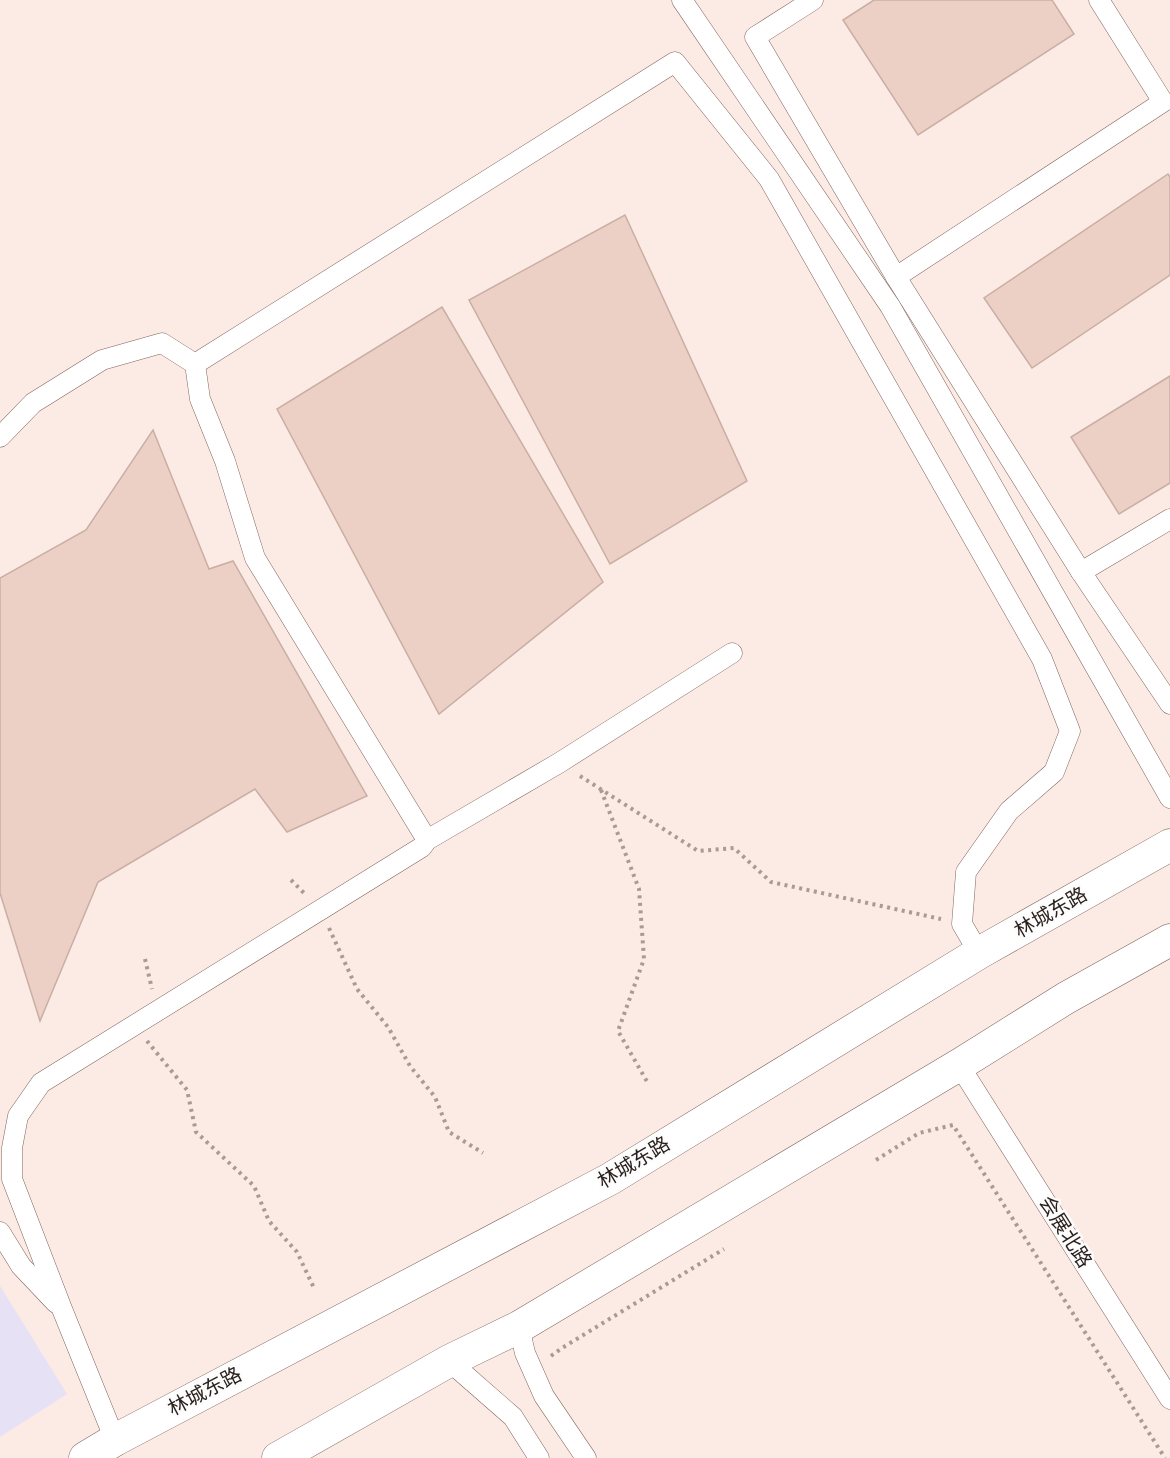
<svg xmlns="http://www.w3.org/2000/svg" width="1170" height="1458" viewBox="0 0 1170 1458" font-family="'Sofia Sans Condensed','Noto Sans SC',sans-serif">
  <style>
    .education { fill: #e7e1f6 }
    .building { fill: #ecd0c6; stroke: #c9aea4; stroke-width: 1.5 }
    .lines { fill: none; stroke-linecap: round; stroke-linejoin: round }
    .minor-casing { stroke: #80675e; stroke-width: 21 }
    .primary-casing { stroke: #80675e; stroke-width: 33 }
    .path { stroke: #a99a95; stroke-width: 4; stroke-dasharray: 3 4.5; stroke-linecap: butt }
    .minor { stroke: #fff; stroke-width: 20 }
    .primary { stroke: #fff; stroke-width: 32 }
    .labels { text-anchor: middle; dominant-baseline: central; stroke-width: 5; stroke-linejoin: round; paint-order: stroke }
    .street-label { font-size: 20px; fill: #291f1b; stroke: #fcfcfc }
  </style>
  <rect width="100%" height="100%" fill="#fceae4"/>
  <polygon class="education" points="0,1286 67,1394 0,1437"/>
  <g class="building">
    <polygon points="874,0 1052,0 1074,34 918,135 843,20"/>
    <polygon points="1168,174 1170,177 1170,275 1032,368 984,298"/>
    <polygon points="625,215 747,481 610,564 469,300"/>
    <polygon points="442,307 603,582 439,714 277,409"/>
    <polygon points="1170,376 1170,483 1119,514 1071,437"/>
    <polygon points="153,430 209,569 233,561 367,796 287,832 255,789 98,882 40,1021 0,893 0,578 86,530"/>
  </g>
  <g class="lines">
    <defs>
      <g id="minor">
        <polyline points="682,0 890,306 1170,798"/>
        <polyline points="813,0 755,37 896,277 1081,572 1170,704"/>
        <polyline points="896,277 1163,102 1099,0"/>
        <polyline points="195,364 675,62 769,179 1042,659 1070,731 1054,772 1009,811 966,872 962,924 979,953"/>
        <polyline points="0,437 33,403 102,360 162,343 195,364 200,399 225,461 255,558 427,840"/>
        <polyline points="1081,572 1170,519"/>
        <polyline points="959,1065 1170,1399"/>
        <polyline points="0,1232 21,1266 56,1303"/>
        <polyline points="519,1327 525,1353 544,1396 586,1458"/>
        <polyline points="449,1361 513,1417 539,1458"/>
        <polyline points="115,1440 62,1309 12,1179 12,1148 18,1116 41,1083 422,847 427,840 559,763 732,653"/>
      </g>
      <g id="primary">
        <polyline points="85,1458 115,1440 610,1179 979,953 1170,845"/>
        <polyline points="278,1458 449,1361 519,1327 959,1065 1066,998 1170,940"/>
      </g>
    </defs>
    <use href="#minor" class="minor-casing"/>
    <use href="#primary" class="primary-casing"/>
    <g class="path">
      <polyline points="580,776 698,851 734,848 771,882 941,919"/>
      <polyline points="601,790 639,889 644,959 618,1031 649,1085"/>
      <polyline points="291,880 304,893"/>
      <polyline points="329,928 357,989 388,1027 410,1066 435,1097 449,1132 483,1153"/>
      <polyline points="145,959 152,989"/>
      <polyline points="147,1041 187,1090 196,1132 254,1186 269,1221 297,1252 314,1288"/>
      <polyline points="876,1160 919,1133 953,1125 1165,1458"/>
      <polyline points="551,1356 562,1348 724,1249"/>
    </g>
    <use href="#minor" class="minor"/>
    <use href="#primary" class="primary"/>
  </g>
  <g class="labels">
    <g class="street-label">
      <text transform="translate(1051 913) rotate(-30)">林城东路</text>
      <text transform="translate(634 1163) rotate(-31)">林城东路</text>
      <text transform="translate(1065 1232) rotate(58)">会展北路</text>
      <text transform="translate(205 1392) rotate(-28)">林城东路</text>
    </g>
  </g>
</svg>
